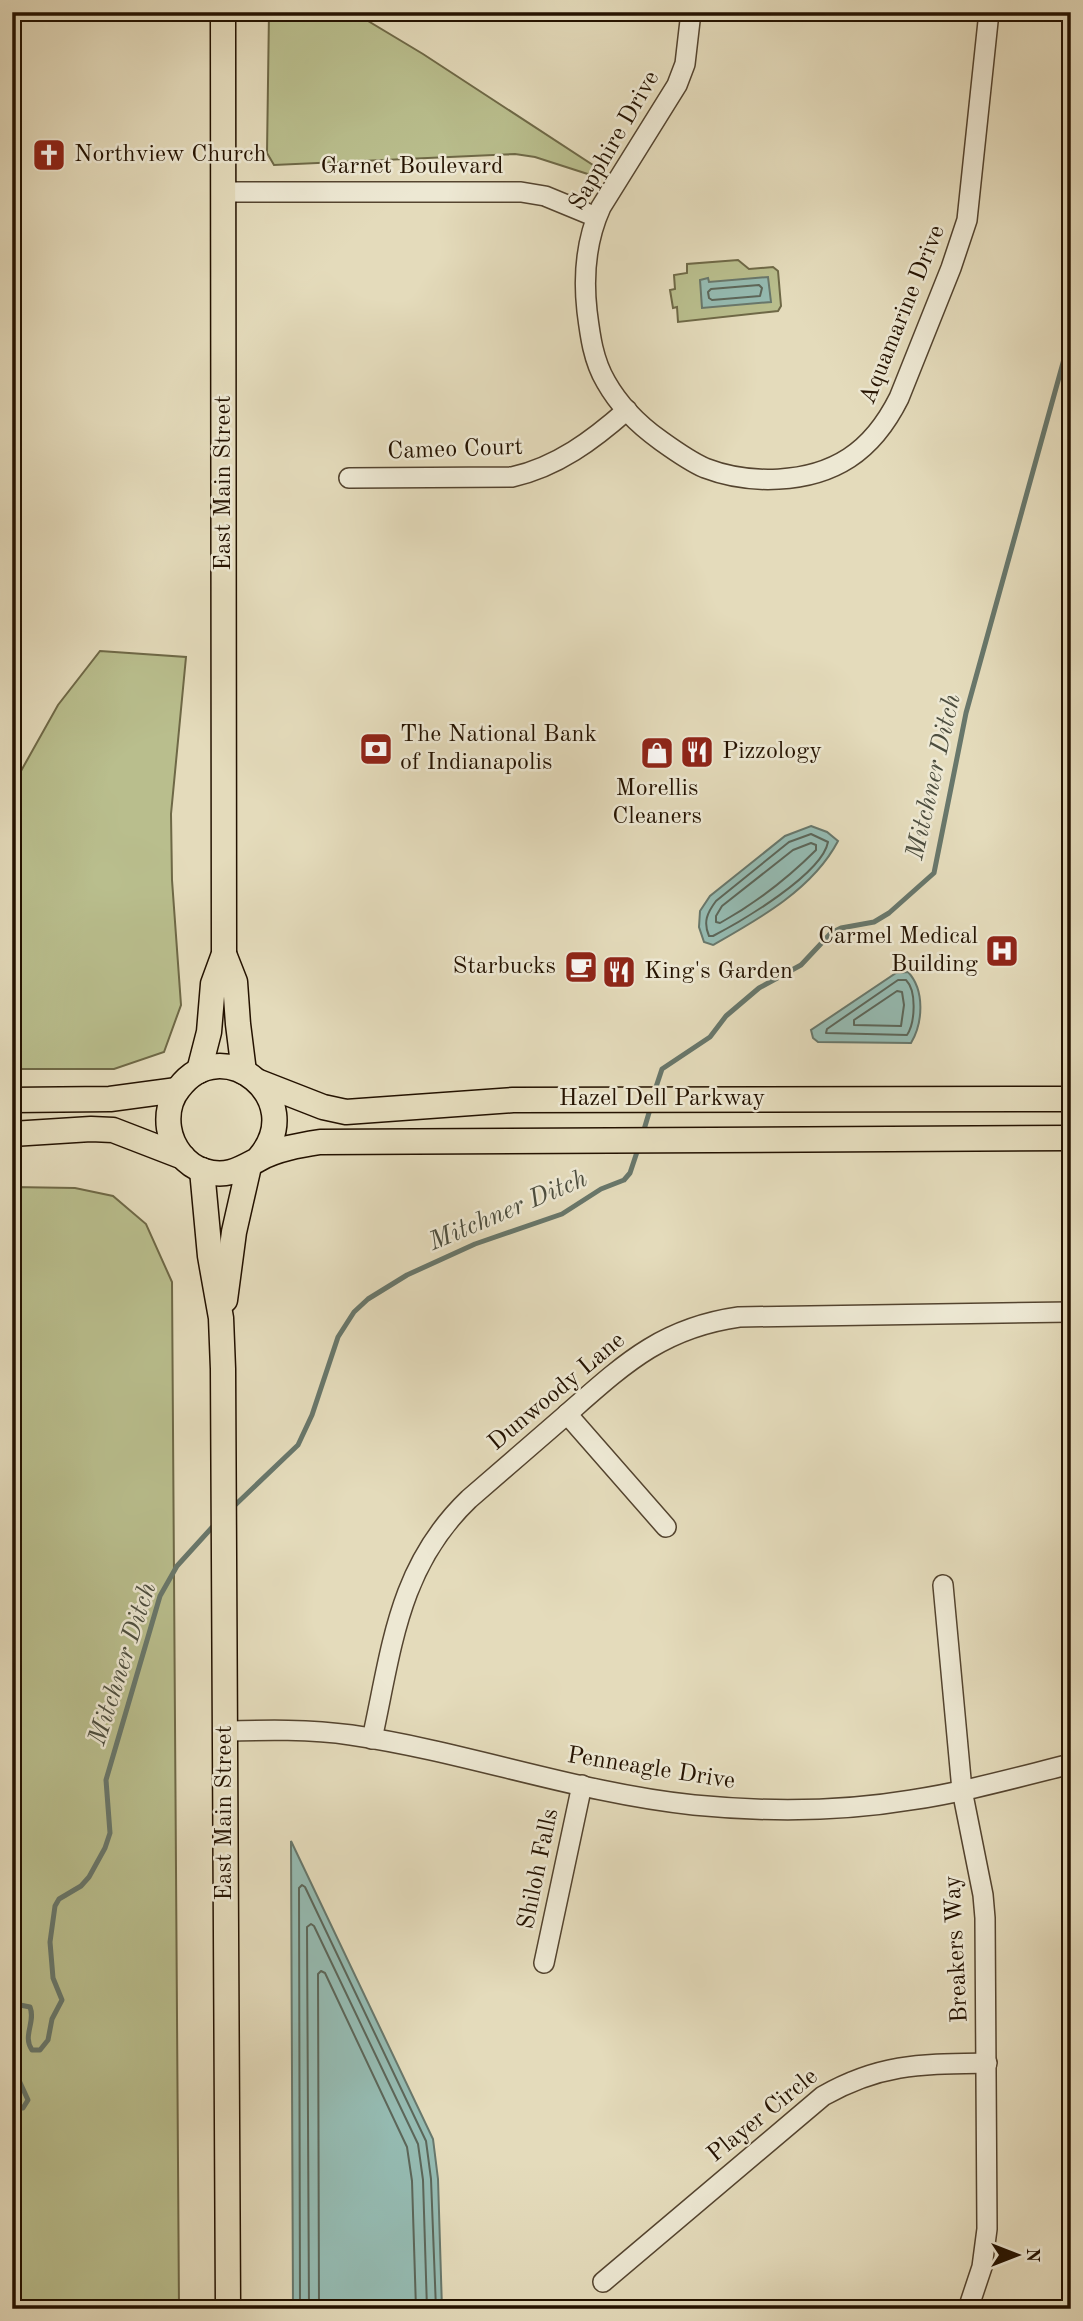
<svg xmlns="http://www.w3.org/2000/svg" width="1083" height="2321" viewBox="0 0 1083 2321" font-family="'Old Standard TT',serif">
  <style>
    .green { fill: #b9be8d; stroke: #6e6846; stroke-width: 2 }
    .water { fill: #95bbb2; stroke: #68776b; stroke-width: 2 }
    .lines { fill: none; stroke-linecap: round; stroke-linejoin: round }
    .shore { stroke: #5c6659; stroke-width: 2 }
    .stream { stroke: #68776b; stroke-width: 5 }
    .minor-casing { stroke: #54442f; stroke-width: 22 }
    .major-casing { stroke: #241200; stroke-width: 27 }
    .minor { stroke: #ede8d3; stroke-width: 19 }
    .major { stroke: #e4dbbb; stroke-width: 24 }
    .labels { text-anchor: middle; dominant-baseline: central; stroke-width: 5; stroke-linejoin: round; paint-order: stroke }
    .street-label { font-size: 24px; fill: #241200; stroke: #ede8d3 }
    .poi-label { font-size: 24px; fill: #241200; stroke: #ede8d3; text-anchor: start }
    .water-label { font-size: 26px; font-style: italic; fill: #4c4d3e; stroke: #ede8d3 }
  </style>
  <rect width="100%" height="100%" fill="#e4dbbb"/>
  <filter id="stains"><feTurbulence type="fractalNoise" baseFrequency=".00286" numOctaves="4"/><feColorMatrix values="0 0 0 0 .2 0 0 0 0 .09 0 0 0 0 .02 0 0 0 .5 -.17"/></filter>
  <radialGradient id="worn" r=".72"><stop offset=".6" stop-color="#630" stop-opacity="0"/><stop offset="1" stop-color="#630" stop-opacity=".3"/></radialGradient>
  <g class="green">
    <polygon points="269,12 353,12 423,54 599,169 594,176 535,157 515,154 274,165 267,153"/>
    <polygon points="738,260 749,269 773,267 778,271 781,306 778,311 678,322 677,307 673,308 670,290 675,289 674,275 687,273 687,264"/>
    <polygon points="100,651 186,657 171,814 172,880 181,1005 164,1052 114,1069 12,1069 12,787 58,705"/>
    <polygon points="12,1187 75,1188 113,1196 146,1224 172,1282 179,2309 12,2309"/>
  </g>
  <g class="water">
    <polygon points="768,277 771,302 702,308 700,280 708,278 709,282"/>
    <path d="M 811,826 L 827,832 L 838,841 C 813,889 759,919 713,945 L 704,942 L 699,927 L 700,911 L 710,896 L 785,836 Z"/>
    <path d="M 908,972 C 925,990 923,1023 911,1043 L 818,1042 L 813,1038 L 811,1030 L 896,973 Z"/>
    <polygon points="291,1841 433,2139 438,2179 442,2309 293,2309"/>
  </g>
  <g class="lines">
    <g class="shore">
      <polygon points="759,285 762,288 760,296 712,300 709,298 708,292 711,289"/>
      <path d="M 811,834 L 828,842 C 822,874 742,921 713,936 L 709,936 C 703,922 707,913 716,901 L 789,842 Z"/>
      <path d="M 811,843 L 816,845 L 816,850 C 787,879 756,903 720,923 L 716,922 L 716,916 L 722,906 L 793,850 Z"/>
      <path d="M 898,980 L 906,980 C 917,991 915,1023 907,1035 L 826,1033 L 827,1029 Z"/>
      <polygon points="897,991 902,992 904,1005 901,1026 854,1025 854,1020"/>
      <polyline points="300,2309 299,1888 302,1885 305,1887 426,2141 431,2179 436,2309"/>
      <polyline points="309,2309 307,1927 311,1924 314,1926 418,2144 423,2180 427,2309"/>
      <polyline points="319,2309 318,1974 321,1971 325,1973 407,2147 412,2181 416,2309"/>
    </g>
    <g class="stream">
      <polyline points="654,1093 662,1069 710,1037 726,1016 759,988 801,965 831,933 841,928 874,922 889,913 934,873 966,713 1071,334"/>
      <polyline points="643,1133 651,1106"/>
      <polyline points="231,1509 298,1445 312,1415 338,1337 354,1312 368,1299 407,1275 475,1244 562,1214 601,1189 624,1180 630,1173 639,1146"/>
      <path d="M 12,2009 L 20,2005 L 30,2007 C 36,2022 22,2036 32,2050 L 40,2050 L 48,2040 L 52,2019 L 62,2000 L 53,1978 L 50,1942 L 55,1906 L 59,1899 L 81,1886 L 89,1877 L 105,1848 L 110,1833 L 106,1780 L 160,1596 L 177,1566 L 216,1523"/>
      <polyline points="12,2065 28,2100 23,2108 12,2108"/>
    </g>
    <defs>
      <g id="minor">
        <path d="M 691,12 L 685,64 L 677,85 L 601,207 C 586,240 583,275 587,311 C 590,335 593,360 606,382 C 619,405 639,425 660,440 C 674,450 689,461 705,468 C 749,485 809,484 849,458 C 872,443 887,422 899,398 L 951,268 L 967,220 L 989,12"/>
        <polyline points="223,192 521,192 545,196 596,217"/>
        <path d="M 349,478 L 512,477 C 557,467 593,440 627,410"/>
        <polyline points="567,1414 666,1527"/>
        <polyline points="943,1585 962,1790 983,1895 985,1918 987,2229 982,2267 968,2309"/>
        <path d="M 224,1731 C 266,1730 310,1729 351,1735 C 467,1752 578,1793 694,1805 C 766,1812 839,1812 911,1800 C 965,1792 1018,1777 1071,1764"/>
        <path d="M 372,1739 C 392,1648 398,1567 469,1499 C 501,1471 534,1443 566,1415 C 623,1365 661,1328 739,1317 L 1071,1312"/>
        <polyline points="544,1963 582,1785"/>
        <path d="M 603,2282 L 823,2096 C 881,2063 923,2064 987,2063"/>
      </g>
      <g id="major">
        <polyline points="224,954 235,982 238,1024 244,1072"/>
        <polyline points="199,1071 209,1032 213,984 224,954 223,12"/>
        <polyline points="259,1082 323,1107 346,1112 513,1100 1071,1099"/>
        <polyline points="12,1100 110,1099 177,1090"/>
        <polyline points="12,1134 91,1129 113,1130 183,1157"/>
        <path d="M 259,1158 C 310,1099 222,1030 179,1088 C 170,1099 167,1114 169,1128 C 172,1148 186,1165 204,1171 C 227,1178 240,1169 259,1159 C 276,1149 301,1145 320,1142 L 1071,1138"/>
        <polyline points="202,1170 210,1256 221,1318 223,1369 228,2309"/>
        <polyline points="225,1300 234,1232 249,1166"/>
      </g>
    </defs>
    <use href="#minor" class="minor-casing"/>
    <use href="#major" class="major-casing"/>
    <use href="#minor" class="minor"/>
    <use href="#major" class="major"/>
  </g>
  <defs>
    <symbol id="church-square" viewBox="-11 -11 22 22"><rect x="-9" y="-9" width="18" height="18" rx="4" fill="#8f2418" stroke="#ede8d3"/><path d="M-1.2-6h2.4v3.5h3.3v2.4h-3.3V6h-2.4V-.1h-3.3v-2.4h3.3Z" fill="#fff"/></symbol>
    <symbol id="bank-square" viewBox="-11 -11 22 22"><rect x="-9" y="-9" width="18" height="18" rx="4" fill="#8f2418" stroke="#ede8d3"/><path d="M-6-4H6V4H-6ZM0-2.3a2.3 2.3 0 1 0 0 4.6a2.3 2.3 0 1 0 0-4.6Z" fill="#fff"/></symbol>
    <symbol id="restaurant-square" viewBox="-11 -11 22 22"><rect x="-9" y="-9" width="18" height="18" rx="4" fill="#8f2418" stroke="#ede8d3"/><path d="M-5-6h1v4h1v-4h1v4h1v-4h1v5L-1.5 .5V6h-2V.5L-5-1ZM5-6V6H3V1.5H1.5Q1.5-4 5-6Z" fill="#fff"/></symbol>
    <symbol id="shop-square" viewBox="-11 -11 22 22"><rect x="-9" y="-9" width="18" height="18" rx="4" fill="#8f2418" stroke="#ede8d3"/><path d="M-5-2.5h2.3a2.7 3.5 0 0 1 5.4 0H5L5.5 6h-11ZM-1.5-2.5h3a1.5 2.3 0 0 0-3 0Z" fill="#fff"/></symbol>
    <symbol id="hospital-square" viewBox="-11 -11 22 22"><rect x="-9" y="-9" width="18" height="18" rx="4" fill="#8f2418" stroke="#ede8d3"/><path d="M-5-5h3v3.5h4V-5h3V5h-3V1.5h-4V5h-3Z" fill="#fff"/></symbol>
    <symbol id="cafe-square" viewBox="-11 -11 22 22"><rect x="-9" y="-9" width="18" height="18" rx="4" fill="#8f2418" stroke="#ede8d3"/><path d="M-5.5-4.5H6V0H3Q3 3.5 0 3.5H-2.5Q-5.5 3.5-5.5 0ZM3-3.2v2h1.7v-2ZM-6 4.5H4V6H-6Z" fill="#fff"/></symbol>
  </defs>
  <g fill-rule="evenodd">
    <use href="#church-square" x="30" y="136" width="38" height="38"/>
    <use href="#bank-square" x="357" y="730" width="38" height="38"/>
    <use href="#restaurant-square" x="678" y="733" width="38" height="38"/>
    <use href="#shop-square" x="638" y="734" width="38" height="38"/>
    <use href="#hospital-square" x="983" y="932" width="38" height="38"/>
    <use href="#cafe-square" x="562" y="948" width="38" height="38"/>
    <use href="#restaurant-square" x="600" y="953" width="38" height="38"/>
  </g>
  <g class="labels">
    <g class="street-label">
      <text transform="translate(615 141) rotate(-60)">Sapphire Drive</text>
      <text x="412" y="167">Garnet Boulevard</text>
      <text transform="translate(903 315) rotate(-68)">Aquamarine Drive</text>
      <text transform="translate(455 450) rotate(-2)">Cameo Court</text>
      <text transform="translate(224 483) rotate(-90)">East Main Street</text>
      <text x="662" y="1099">Hazel Dell Parkway</text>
      <text transform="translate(557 1392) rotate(-40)">Dunwoody Lane</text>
      <text transform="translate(651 1769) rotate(9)">Penneagle Drive</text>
      <text transform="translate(225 1813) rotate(-90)">East Main Street</text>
      <text transform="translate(539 1869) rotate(-78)">Shiloh Falls</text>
      <text transform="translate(957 1949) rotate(-93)">Breakers Way</text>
      <text transform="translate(763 2116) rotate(-39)">Player Circle</text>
    </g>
    <g class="poi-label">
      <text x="74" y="155">Northview Church</text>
      <text x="400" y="735">The National Bank<tspan x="400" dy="28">of Indianapolis</tspan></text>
      <text x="722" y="752">Pizzology</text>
      <text x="657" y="789" text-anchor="middle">Morellis<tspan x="657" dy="28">Cleaners</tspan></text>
      <text x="978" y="937" text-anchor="end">Carmel Medical<tspan x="978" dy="28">Building</tspan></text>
      <text x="556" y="967" text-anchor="end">Starbucks</text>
      <text x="644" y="972">King's Garden</text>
    </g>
    <g class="water-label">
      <text transform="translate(934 777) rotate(-77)">Mitchner Ditch</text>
      <text transform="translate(508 1211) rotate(-23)">Mitchner Ditch</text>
      <text transform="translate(123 1664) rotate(-72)">Mitchner Ditch</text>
    </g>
  </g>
  <rect width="1083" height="2321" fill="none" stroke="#e4dbbb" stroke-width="42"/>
  <rect x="14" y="14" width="1055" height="2293" fill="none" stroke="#241200" stroke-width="3.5"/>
  <rect x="21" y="21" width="1041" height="2279" fill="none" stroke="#241200" stroke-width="2"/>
  <g transform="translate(1017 2255) rotate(90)" stroke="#ede8d3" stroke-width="5" paint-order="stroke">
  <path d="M0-5L12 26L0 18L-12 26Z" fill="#241200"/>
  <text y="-10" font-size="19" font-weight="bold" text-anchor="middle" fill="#241200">N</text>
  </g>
  <rect width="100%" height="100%" filter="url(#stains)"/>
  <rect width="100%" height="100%" fill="url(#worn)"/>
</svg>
